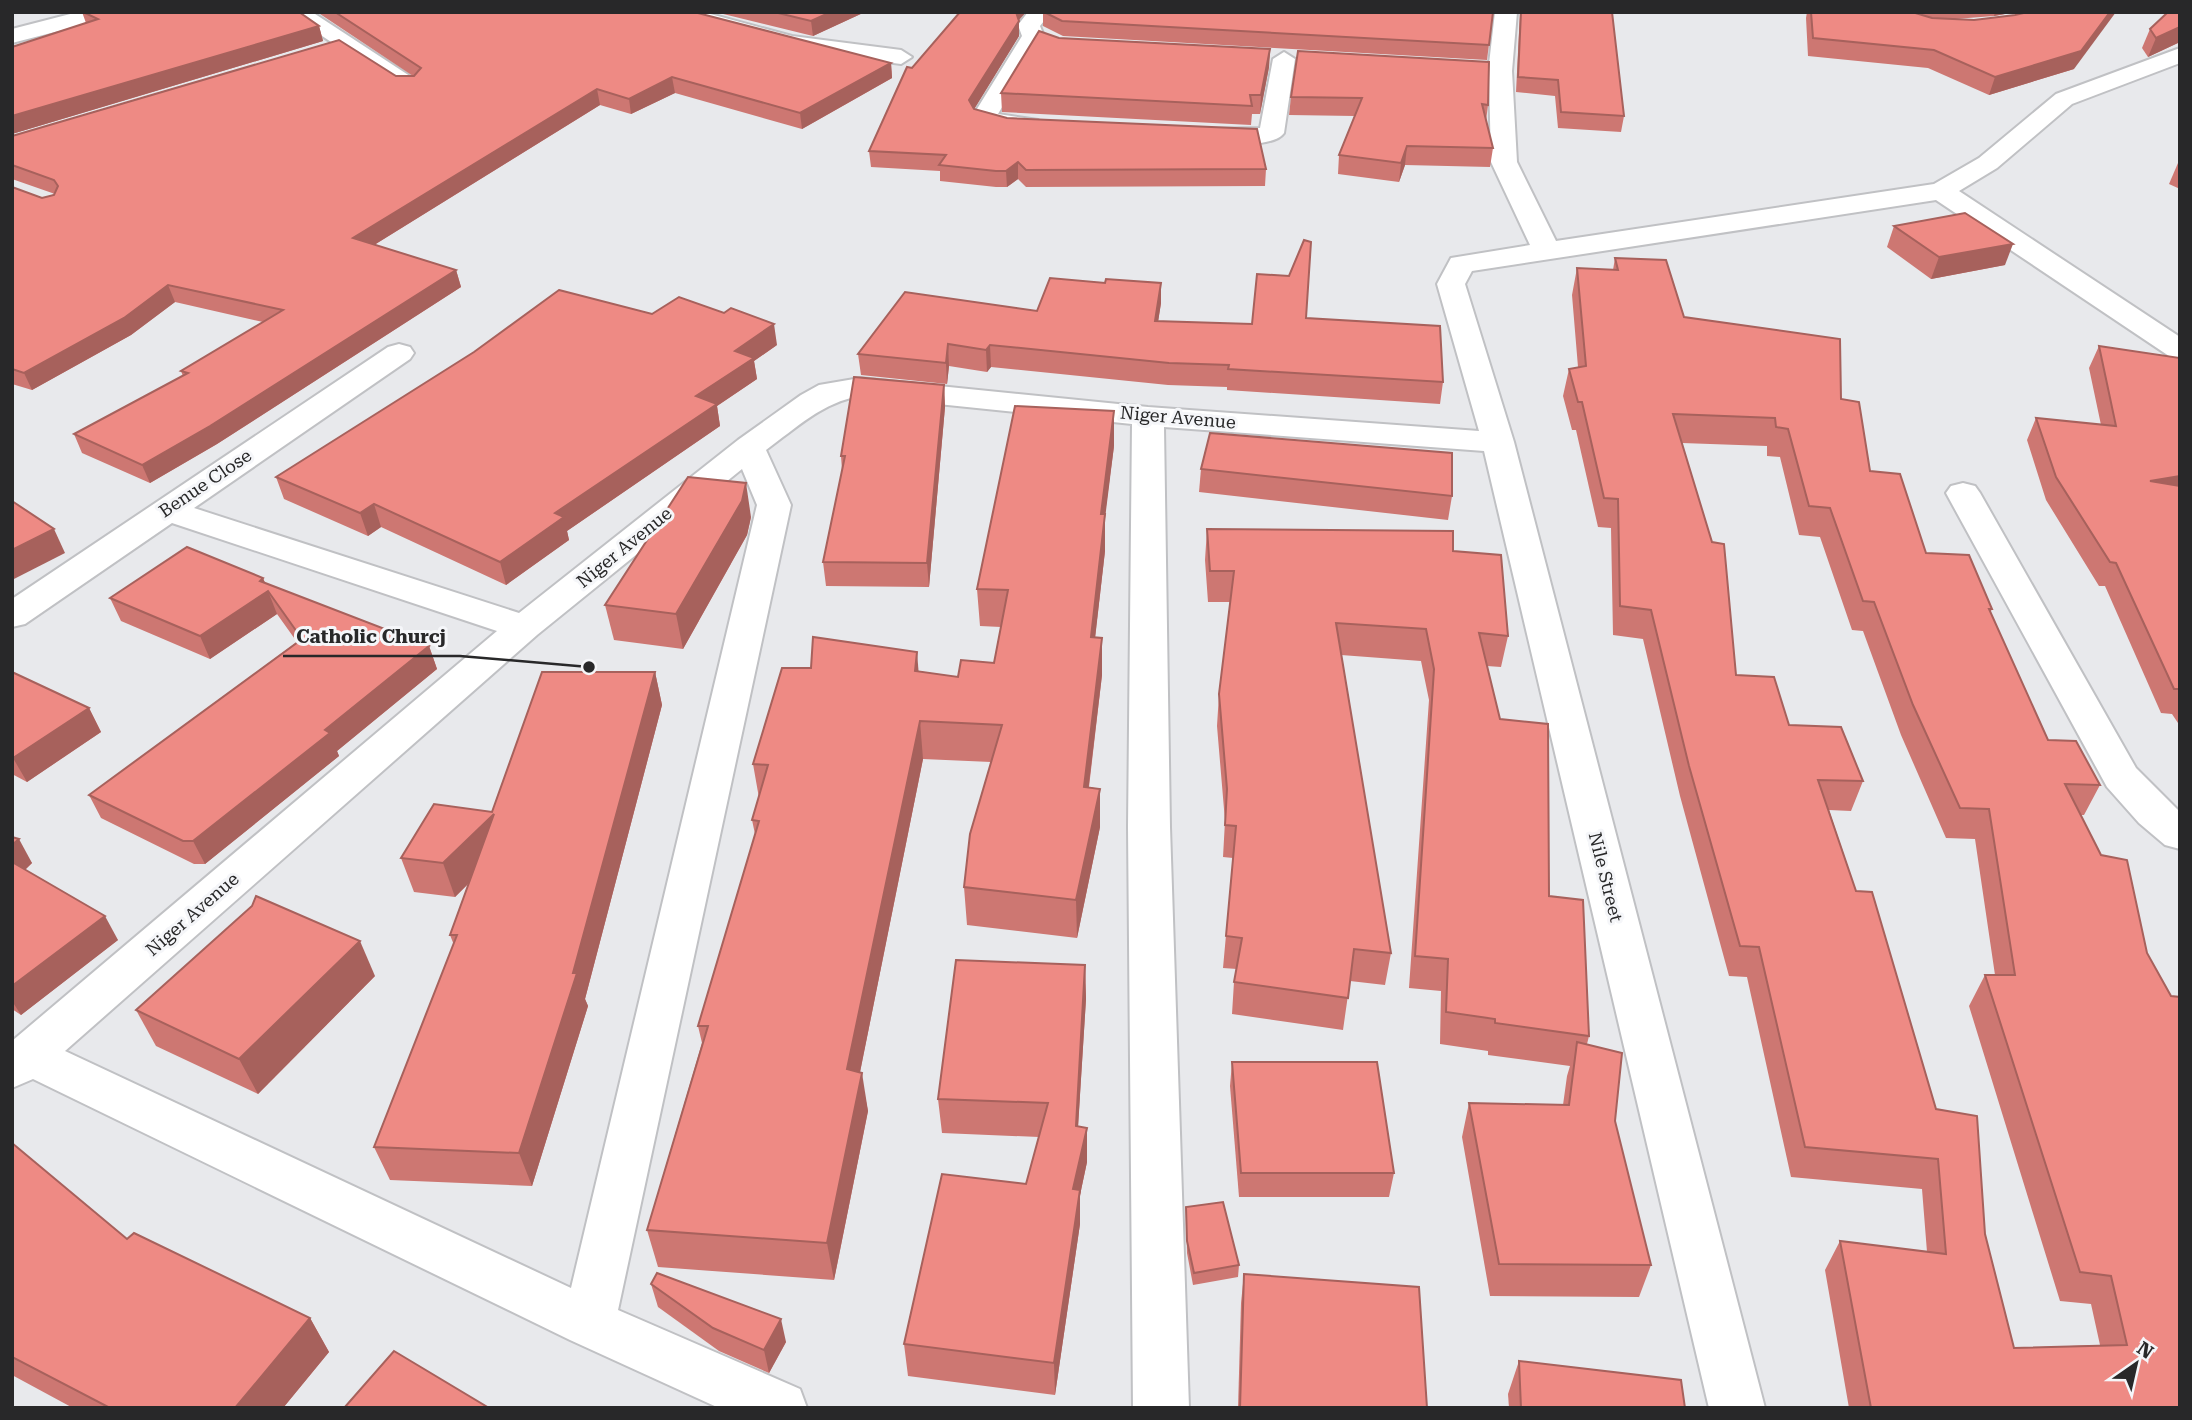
<svg xmlns="http://www.w3.org/2000/svg" width="2192" height="1420" viewBox="0 0 2192 1420" font-family="'Roboto Serif',serif">
  <style>
    .lines { fill: none; stroke-linecap: round; stroke-linejoin: round }
    .minor-casing { stroke: #c0c1c4; stroke-width: 4 }
    .minor { fill: #fff; fill-rule: evenodd }
    .wall { fill: #cd7772; fill-rule: evenodd }
    .shaded-wall { fill: #a7615c }
    .building { fill: #ee8a84; stroke: #a7615c; stroke-width: 2; fill-rule: evenodd }
    .labels { text-anchor: middle; dominant-baseline: central; stroke-width: 6; stroke-linejoin: round; paint-order: stroke }
    .street-label { font-size: 18px; fill: #282829; stroke: #f5f6f9 }
    .leader { fill: none; stroke: #282829; stroke-width: 2.5 }
    .callout-dot { fill: #282829; stroke: #f5f6f9; stroke-width: 2.5 }
    .callout-label { font-size: 19px; text-anchor: middle; font-weight: bold; fill: #282829; stroke: #f5f6f9; stroke-width: 6; stroke-linejoin: round; paint-order: stroke }
  </style>
  <rect width="100%" height="100%" fill="#e8e9ec"/>
  <g class="lines">
    <defs>
      <g id="minor">
        <polygon points="78,12 116,12 113,17 12,43 12,29"/>
        <polygon points="286,12 312,12 422,84 418,89 402,89"/>
        <path d="M 671,12 L 703,12 L 792,36 L 901,50 L 912,57 L 901,64 C 824,54 748,44 674,17 Z"/>
        <path d="M 1028,12 L 1051,12 L 1040,26 L 1044,36 L 998,114 L 1038,120 L 1041,125 L 1038,130 C 1020,135 983,134 972,117 L 1022,36 L 1018,25 Z"/>
        <path d="M 1495,12 L 1517,12 L 1512,71 L 1517,162 L 1556,241 L 1934,184 L 1979,158 L 2056,94 L 2180,48 L 2180,63 L 2072,104 L 1997,168 L 1959,191 L 2180,337 L 2180,359 L 2169,356 L 1936,200 L 1472,271 L 1465,284 L 1514,442 L 1765,1408 L 1709,1408 L 1484,451 L 1164,427 L 1170,827 L 1189,1408 L 1133,1408 L 1128,827 L 1132,424 L 860,396 C 823,402 796,428 766,450 L 791,505 L 618,1310 L 800,1389 L 807,1408 L 719,1408 L 570,1340 L 33,1079 L 12,1088 L 12,1041 L 497,631 L 172,523 L 25,624 L 12,627 L 12,599 L 388,347 L 399,344 L 410,347 L 414,353 L 410,359 L 194,508 L 519,613 L 738,440 L 801,395 L 819,385 L 860,378 L 1148,407 L 1479,431 L 1437,284 L 1451,258 L 1530,245 L 1491,162 L 1489,77 L 1438,75 L 1430,73 L 1426,68 L 1430,63 L 1438,61 L 1489,64 ZM 742,469 L 757,505 L 571,1288 L 65,1051 L 537,635 Z"/>
        <path d="M 1284,52 L 1295,59 L 1284,133 C 1273,149 1217,144 1199,139 L 1196,134 L 1199,129 L 1260,128 L 1273,59 Z"/>
        <polygon points="1963,483 1975,486 1980,493 2136,768 2180,812 2180,849 2165,845 2139,823 2107,787 1946,493 1951,486"/>
      </g>
    </defs>
    <use href="#minor" class="minor-casing"/>
    <use href="#minor" class="minor"/>
  </g>
  <g class="wall">
    <polygon points="82,12 299,12 319,26 323,41 12,134 12,47 86,23"/>
    <polygon points="317,12 694,12 891,63 892,78 802,129 675,93 631,114 600,105 374,245 456,270 461,287 217,444 150,483 82,453 74,434 183,376 181,371 263,322 175,302 131,335 32,390 12,384 12,187 42,198 55,194 12,179 12,136 396,76 413,76"/>
    <polygon points="715,12 865,12 813,36"/>
    <polygon points="960,12 1026,12 1019,20 1019,36 974,109 1007,118 1266,169 1265,186 1026,187 1018,179 1007,187 996,187 940,181 940,171 871,167 869,151 912,68"/>
    <polygon points="1043,12 1493,12 1487,60 1063,36 1043,26"/>
    <polygon points="1520,12 1612,12 1624,116 1621,132 1558,128 1555,96 1516,92"/>
    <polygon points="1807,12 2016,12 1994,16 1955,19 2074,69 1989,95 1928,68 1808,56 1806,18"/>
    <polygon points="2180,12 2180,42 2148,57 2142,48 2150,29"/>
    <polygon points="1059,38 1270,49 1269,67 1260,114 1252,114 1251,125 1002,112 1001,93"/>
    <polygon points="1298,51 1488,105 1486,121 1493,148 1490,167 1405,165 1399,182 1338,174 1339,155 1355,116 1289,115 1291,97"/>
    <polygon points="2180,162 2180,189 2169,184 2178,163"/>
    <polygon points="1894,226 2005,265 1931,279 1887,247"/>
    <path d="M 1615,258 L 1684,317 L 1841,399 L 1870,471 L 1926,553 L 1992,609 L 1990,613 L 2048,740 L 2100,785 L 2084,815 L 2081,815 L 2180,1408 L 1849,1408 L 1825,1270 L 1840,1241 L 1927,1252 L 1922,1189 L 1791,1177 L 1747,977 L 1729,976 L 1680,796 L 1643,639 L 1613,635 L 1611,528 L 1598,527 L 1576,430 L 1572,430 L 1563,396 L 1569,369 L 1578,367 L 1572,295 L 1577,268 L 1613,270 ZM 1682,443 L 1767,446 L 1767,456 L 1780,457 L 1799,535 L 1820,537 L 1852,630 L 1863,631 L 1901,735 L 1946,838 L 1975,839 L 1995,975 L 1985,975 L 1969,1006 L 2060,1301 L 2091,1304 L 2100,1345 L 2014,1348 L 1985,1234 L 1936,1109 L 1856,891 L 1829,810 L 1851,811 L 1863,781 L 1789,725 L 1736,675 Z"/>
    <polygon points="1105,283 1161,283 1161,303 1158,321 1252,324 1306,318 1443,382 1440,404 1227,390 1227,387 1168,385 991,367 987,372 949,366 947,384 861,375 858,354 1037,311"/>
    <polygon points="777,345 754,361 757,379 717,406 720,426 567,531 569,540 506,585 381,527 368,536 284,499 276,477"/>
    <polygon points="2099,346 2180,358 2180,726 2172,714 2161,713 2105,586 2099,586 2046,500 2027,440 2036,418 2101,425 2089,368"/>
    <polygon points="944,385 945,407 929,587 826,586 823,562 842,470 841,456"/>
    <polygon points="1114,446 1105,514 1105,551 1095,637 1102,638 1102,675 1089,787 1100,789 1100,827 1077,938 967,925 964,887 991,762 923,759 860,1072 868,1111 834,1280 658,1267 647,1230 702,1043 698,1026 755,834 752,820 759,798 753,764 918,671 958,677 994,663 1001,627 980,626 977,589"/>
    <polygon points="1201,469 1452,496 1448,520 1199,492"/>
    <polygon points="751,517 747,535 683,649 614,640 605,605"/>
    <polygon points="1207,529 1453,551 1508,636 1501,667 1487,666 1500,719 1549,896 1589,1036 1587,1044 1615,1121 1651,1265 1639,1297 1490,1296 1462,1137 1469,1103 1563,1105 1567,1076 1570,1066 1488,1055 1488,1051 1440,1044 1441,991 1409,988 1429,700 1421,661 1341,655 1391,953 1385,985 1350,981 1343,1030 1232,1014 1234,982 1237,969 1223,968 1233,858 1223,857 1225,821 1217,726 1219,694 1230,602 1208,602 1205,560"/>
    <polygon points="263,578 265,583 429,646 437,669 337,751 339,756 205,864 194,864 101,818 89,795 297,642 277,614 210,659 121,621 110,598"/>
    <polygon points="12,672 89,708 101,732 27,782 12,774"/>
    <polygon points="655,672 662,705 585,999 588,1006 532,1186 390,1180 374,1147 454,945 450,935 469,883 455,897 414,892 401,858 492,812"/>
    <polygon points="12,837 32,863 25,870 118,940 21,1015 12,1009"/>
    <polygon points="1085,965 1086,999 1078,1126 1087,1162 1080,1195 1080,1224 1055,1395 908,1376 904,1344 1026,1184 1039,1137 942,1133 938,1099"/>
    <polygon points="375,976 258,1094 156,1046 136,1010"/>
    <polygon points="1232,1062 1394,1173 1389,1197 1239,1197 1230,1086"/>
    <polygon points="12,1143 127,1239 310,1318 329,1352 283,1408 73,1408 12,1375"/>
    <polygon points="1186,1207 1239,1265 1238,1277 1193,1285 1187,1253"/>
    <polygon points="1244,1274 1427,1408 1238,1408 1241,1303"/>
    <polygon points="651,1284 786,1342 769,1373 719,1351 658,1307"/>
    <polygon points="1519,1361 1685,1408 1509,1408 1508,1394"/>
  </g>
  <g class="shaded-wall">
    <polygon points="831,12 865,12 813,36 811,21"/>
    <polygon points="1016,12 1026,12 1016,23"/>
    <polygon points="1995,12 2016,12 1994,16"/>
    <polygon points="2110,12 2116,12 2074,69 1989,95 1995,77"/>
    <polygon points="1019,21 1019,36 970,116 969,100"/>
    <polygon points="319,26 323,41 12,134 12,116"/>
    <polygon points="2180,27 2180,42 2148,57 2156,38"/>
    <polygon points="1270,49 1269,67 1260,114 1261,95"/>
    <polygon points="891,63 892,78 802,129 800,113"/>
    <polygon points="672,77 675,93 631,114 629,99"/>
    <polygon points="597,89 600,105 358,255 353,238"/>
    <polygon points="1407,146 1405,165 1399,182 1401,163"/>
    <polygon points="1018,162 1018,179 1007,187 1006,171"/>
    <polygon points="2013,244 2005,265 1931,279 1939,257"/>
    <polygon points="456,270 461,287 217,444 150,483 142,465"/>
    <polygon points="1161,283 1161,303 1155,342 1155,321"/>
    <polygon points="168,285 175,302 131,335 32,390 24,373"/>
    <polygon points="774,324 777,345 754,361 757,379 717,406 720,426 567,531 569,540 506,585 500,562 555,513 696,396 735,351"/>
    <polygon points="948,344 949,366 947,384 946,363"/>
    <polygon points="990,345 991,367 987,372 986,350"/>
    <polygon points="944,385 945,407 929,587 927,563"/>
    <polygon points="1114,411 1114,446 1101,551 1101,514"/>
    <polygon points="2180,476 2180,498 2150,481"/>
    <polygon points="746,483 751,517 747,535 683,649 676,614"/>
    <polygon points="374,504 381,527 368,536 360,513"/>
    <polygon points="1105,514 1105,551 1091,674 1091,637"/>
    <polygon points="54,529 65,553 12,580 12,550"/>
    <polygon points="263,578 277,614 210,659 200,636"/>
    <polygon points="1102,638 1102,675 1084,825 1084,787"/>
    <polygon points="429,646 437,669 337,751 339,756 205,864 193,841 325,730"/>
    <polygon points="917,652 920,689 915,671"/>
    <polygon points="655,672 662,705 585,999 588,1006 532,1186 519,1153 573,973"/>
    <polygon points="89,708 101,732 27,782 13,758"/>
    <polygon points="920,721 923,759 853,1107 847,1069"/>
    <polygon points="1100,789 1100,827 1077,938 1076,900"/>
    <polygon points="494,814 504,848 455,897 443,863"/>
    <polygon points="19,839 32,863 15,879 12,874 12,845"/>
    <polygon points="105,916 118,940 21,1015 12,1001 12,986"/>
    <polygon points="360,941 375,976 258,1094 239,1059"/>
    <polygon points="1085,965 1086,999 1076,1160 1076,1126"/>
    <polygon points="862,1073 868,1111 834,1280 827,1243"/>
    <polygon points="1087,1128 1087,1162 1080,1195 1080,1224 1055,1395 1054,1363 1073,1189"/>
    <polygon points="310,1318 329,1352 283,1408 235,1408"/>
    <polygon points="781,1319 786,1342 769,1373 764,1350"/>
  </g>
  <g class="building">
    <polygon points="83,12 299,12 319,26 12,116 12,47 98,19"/>
    <polygon points="335,12 694,12 891,63 800,113 672,77 629,99 597,89 353,238 456,270 210,426 142,465 74,434 188,373 181,371 283,310 168,285 124,318 24,373 12,369 12,187 42,198 54,195 58,186 54,180 12,165 12,136 339,40 396,76 414,76 421,68"/>
    <polygon points="774,12 831,12 811,21"/>
    <polygon points="960,12 1016,12 1019,21 969,100 974,109 1007,118 1257,129 1266,169 1026,170 1018,162 1006,171 996,171 939,165 946,155 869,151 907,67 912,68"/>
    <polygon points="1044,12 1493,12 1489,45 1062,21"/>
    <polygon points="1521,12 1612,12 1624,116 1561,112 1558,80 1518,77"/>
    <polygon points="1811,12 1912,12 1932,18 1974,20 2015,15 2028,12 2110,12 2081,51 1995,77 1934,50 1813,38"/>
    <polygon points="2168,12 2180,12 2180,27 2156,38 2150,29"/>
    <polygon points="1039,31 1059,38 1270,49 1261,95 1250,95 1252,106 1001,93"/>
    <polygon points="1298,51 1489,62 1488,105 1482,104 1493,148 1407,146 1401,163 1339,155 1362,98 1291,97"/>
    <polygon points="1965,213 2013,244 1939,257 1894,226"/>
    <polygon points="1304,240 1311,242 1306,318 1440,326 1443,382 1228,369 1229,365 1169,363 990,345 986,350 948,344 946,363 858,354 905,292 1037,311 1050,278 1105,283 1106,279 1161,283 1155,321 1252,324 1257,274 1289,276"/>
    <path d="M 1615,258 L 1666,260 L 1684,317 L 1840,339 L 1841,399 L 1859,402 L 1870,471 L 1900,474 L 1926,553 L 1969,555 L 1992,609 L 1989,609 L 2048,740 L 2076,741 L 2100,785 L 2065,784 L 2101,855 L 2127,860 L 2147,953 L 2171,996 L 2180,997 L 2180,1408 L 1871,1408 L 1840,1241 L 1946,1254 L 1938,1159 L 1805,1147 L 1759,947 L 1740,946 L 1689,766 L 1651,610 L 1620,606 L 1618,499 L 1604,498 L 1582,402 L 1578,402 L 1569,369 L 1586,366 L 1577,268 L 1618,270 ZM 1673,414 L 1775,418 L 1776,427 L 1788,429 L 1809,506 L 1830,508 L 1863,601 L 1874,602 L 1913,705 L 1960,808 L 1989,809 L 2015,975 L 1985,975 L 2080,1272 L 2111,1276 L 2127,1345 L 2014,1348 L 1985,1234 L 1977,1116 L 1936,1109 L 1872,892 L 1856,891 L 1818,780 L 1863,781 L 1841,727 L 1789,725 L 1774,677 L 1736,675 L 1724,544 L 1712,542 Z"/>
    <polygon points="559,290 652,314 679,297 724,313 731,308 774,324 735,351 754,358 696,396 717,404 555,513 564,517 500,562 374,504 360,513 276,477 474,352"/>
    <polygon points="2099,346 2180,358 2180,476 2150,481 2180,486 2180,689 2174,689 2116,563 2110,562 2056,477 2036,418 2116,426"/>
    <polygon points="854,377 944,385 927,563 823,562 845,456 841,456"/>
    <polygon points="1015,406 1114,411 1101,514 1105,514 1091,637 1102,638 1084,787 1100,789 1076,900 964,887 970,834 1002,725 920,721 847,1069 862,1073 827,1243 647,1230 708,1026 698,1026 759,821 752,820 768,765 753,764 782,668 811,668 813,637 917,652 915,671 958,677 961,660 994,663 1008,590 977,589"/>
    <polygon points="1210,433 1452,453 1452,496 1201,469"/>
    <polygon points="688,477 746,483 742,501 676,614 605,605"/>
    <polygon points="12,501 54,529 12,550"/>
    <polygon points="1207,529 1453,531 1453,551 1501,555 1508,636 1479,633 1500,719 1548,724 1549,896 1583,900 1589,1036 1495,1023 1495,1019 1446,1012 1448,959 1415,956 1434,669 1426,629 1336,623 1391,953 1354,949 1348,998 1234,982 1242,938 1226,936 1236,826 1225,825 1227,789 1219,694 1234,571 1210,571"/>
    <polygon points="187,547 263,578 260,581 429,646 325,730 330,733 193,841 183,841 89,795 302,639 268,591 200,636 110,598"/>
    <polygon points="12,672 89,708 13,758 12,757"/>
    <polygon points="542,672 655,672 573,973 577,973 519,1153 374,1147 457,935 450,935 494,814 443,863 401,858 434,804 492,812"/>
    <polygon points="12,837 19,839 12,845"/>
    <polygon points="12,862 105,916 12,986"/>
    <polygon points="256,896 360,941 239,1059 136,1010 252,906"/>
    <polygon points="956,960 1085,965 1076,1126 1087,1128 1073,1189 1080,1190 1054,1363 904,1344 942,1174 1026,1184 1048,1103 938,1099"/>
    <polygon points="1577,1042 1622,1053 1615,1121 1651,1265 1499,1264 1469,1103 1569,1105"/>
    <polygon points="1232,1062 1377,1062 1394,1173 1241,1173"/>
    <polygon points="12,1143 127,1239 134,1233 310,1318 235,1408 110,1408 12,1357"/>
    <polygon points="1223,1202 1239,1265 1194,1273 1187,1241 1186,1207"/>
    <polygon points="657,1273 781,1319 764,1350 713,1328 651,1284"/>
    <polygon points="1244,1274 1419,1287 1427,1408 1240,1408"/>
    <polygon points="394,1351 489,1408 344,1408"/>
    <polygon points="1519,1361 1681,1380 1685,1408 1521,1408"/>
  </g>
  <g class="labels">
    <g class="street-label">
      <text transform="translate(1178 417) rotate(5)">Niger Avenue</text>
      <text transform="translate(205 483) rotate(-34)">Benue Close</text>
      <text transform="translate(624 547) rotate(-39)">Niger Avenue</text>
      <text transform="translate(1606 877) rotate(76)">Nile Street</text>
      <text transform="translate(192 914) rotate(-41)">Niger Avenue</text>
    </g>
  </g>
  <path class="leader" d="M589 667L460 656H283"/>
  <circle class="callout-dot" cx="589" cy="667" r="7"/>
  <g class="callout-label">
    <text x="371" y="643">Catholic Churcj</text>
  </g>
  <rect width="2192" height="1420" fill="none" stroke="#282829" stroke-width="28"/>
  <g transform="translate(2136 1364) rotate(34)" stroke="#f5f6f9" stroke-width="5" paint-order="stroke">
  <path d="M0-5L12 26L0 18L-12 26Z" fill="#282829"/>
  <text y="-10" font-size="19" font-weight="bold" text-anchor="middle" fill="#282829">N</text>
  </g>
</svg>
